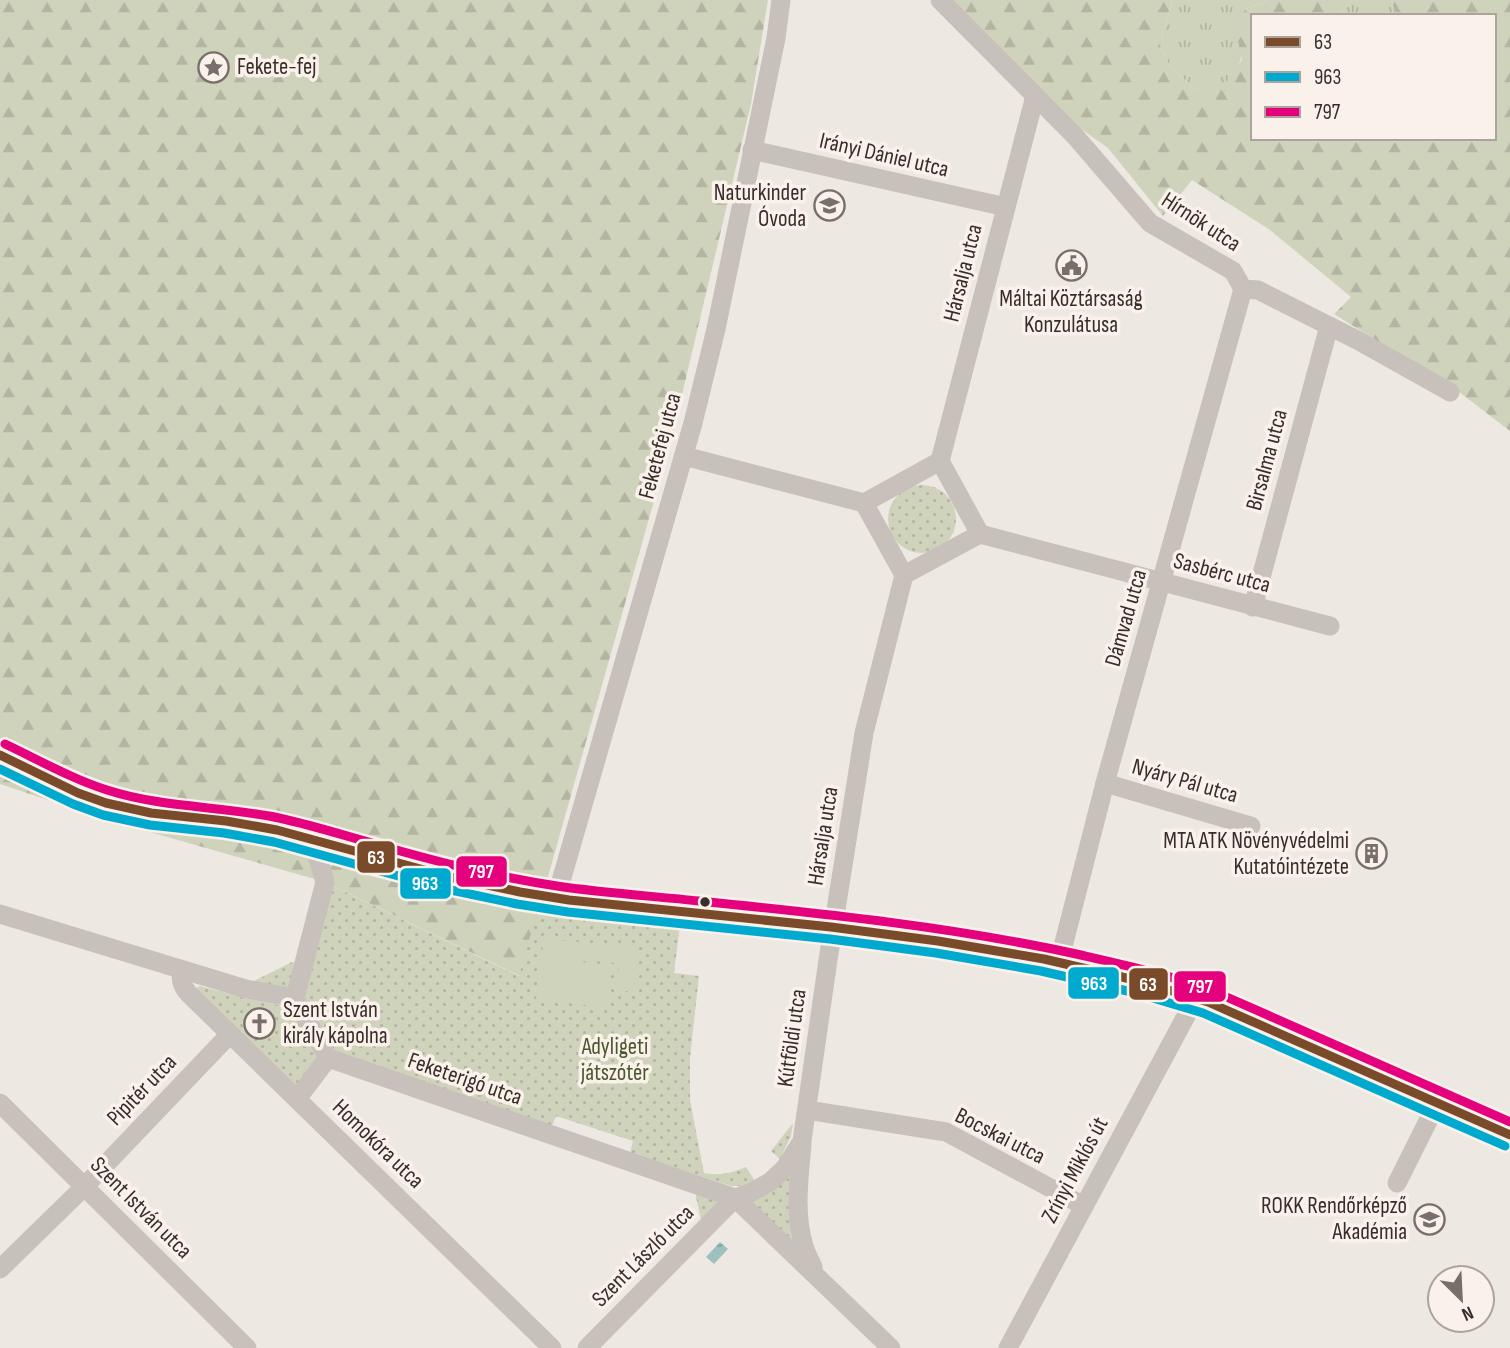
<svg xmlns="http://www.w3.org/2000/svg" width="1510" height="1348" viewBox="0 0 1510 1348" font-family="'Sofia Sans Condensed',sans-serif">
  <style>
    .grass { fill: url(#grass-tufts) }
    .forest { fill: url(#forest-firs) }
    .park { fill: url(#park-dots) }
    .garden { fill: #d0d3bc }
    .water { fill: url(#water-ripples) }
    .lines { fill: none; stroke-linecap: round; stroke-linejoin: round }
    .minor { stroke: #c7c0bb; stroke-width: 19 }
    .bus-1-casing { stroke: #faf2ea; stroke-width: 14 }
    .bus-2-casing { stroke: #faf2ea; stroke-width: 14 }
    .bus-3-casing { stroke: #faf2ea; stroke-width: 14 }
    .bus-1 { stroke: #7a4b2a; stroke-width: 9 }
    .bus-2 { stroke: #00a9ce; stroke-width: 9 }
    .bus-3 { stroke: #e5007d; stroke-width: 9 }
    .bus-dot { fill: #382d29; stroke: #faf2ea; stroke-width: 2.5 }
    .labels { text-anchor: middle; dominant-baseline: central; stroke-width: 7; stroke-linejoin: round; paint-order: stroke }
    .poi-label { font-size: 23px; fill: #382d29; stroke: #faf2ea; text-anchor: end }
    .street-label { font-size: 23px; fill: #382d29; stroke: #faf2ea }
    .park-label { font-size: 23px; fill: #48572c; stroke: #faf2ea }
    .line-badge { stroke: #faf2ea; stroke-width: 2.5 }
    .badge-label { font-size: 19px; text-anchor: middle; font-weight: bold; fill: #fff }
  </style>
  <defs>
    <pattern id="grass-tufts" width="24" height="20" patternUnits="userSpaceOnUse" patternTransform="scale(1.75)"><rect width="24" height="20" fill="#d0d3bc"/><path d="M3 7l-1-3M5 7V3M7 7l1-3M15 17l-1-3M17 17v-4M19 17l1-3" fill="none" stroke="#b3b5a2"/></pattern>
    <pattern id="forest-firs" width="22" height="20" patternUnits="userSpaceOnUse" patternTransform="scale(1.75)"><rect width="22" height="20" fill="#d0d3bc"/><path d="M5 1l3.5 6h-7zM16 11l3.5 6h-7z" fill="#b3b5a2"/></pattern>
    <pattern id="park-dots" width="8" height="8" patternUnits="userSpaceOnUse" patternTransform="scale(1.75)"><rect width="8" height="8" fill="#d0d3bc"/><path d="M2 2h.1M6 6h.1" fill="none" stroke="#b3b5a2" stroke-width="1.8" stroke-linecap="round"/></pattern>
    <pattern id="water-ripples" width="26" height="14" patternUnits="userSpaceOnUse" patternTransform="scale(1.75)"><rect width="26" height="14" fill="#9ec1c0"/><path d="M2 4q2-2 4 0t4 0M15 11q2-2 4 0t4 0" fill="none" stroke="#829d9c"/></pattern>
  </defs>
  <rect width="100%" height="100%" fill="#eee8e2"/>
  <g class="grass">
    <path d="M 1172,0 L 1268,0 L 1246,9 C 1244,36 1247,75 1218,88 C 1211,90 1203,90 1196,91 L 1168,63 L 1160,45 Z"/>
    <polygon points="1352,0 1391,0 1397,16 1338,16"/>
  </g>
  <g class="forest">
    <polygon points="0,0 768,0 751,104 672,437 520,976 325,882 111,821 0,784"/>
    <path d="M 940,0 L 1172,0 L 1160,45 L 1168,63 L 1196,91 C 1224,87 1229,84 1242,59 L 1234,24 L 1246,9 L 1268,0 L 1352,0 L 1338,16 L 1253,16 L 1253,138 L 1494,138 L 1494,16 L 1397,16 L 1391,0 L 1510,0 L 1510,431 L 1459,392 L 1334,314 L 1351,297 L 1270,230 L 1192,180 L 1163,216 L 1108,148 L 1035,96 Z"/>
  </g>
  <g class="park">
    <circle cx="922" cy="519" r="34"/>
    <path d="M 333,886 L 519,976 L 538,908 L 680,925 L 674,973 L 699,976 L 690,1058 L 690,1100 L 704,1173 C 719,1176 732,1173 746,1167 L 755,1181 L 744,1186 L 731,1186 L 630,1153 L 633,1141 L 556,1116 L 551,1128 L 335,1053 L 304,995 Z"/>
    <polygon points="292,962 295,963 288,989 252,982"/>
    <polygon points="200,986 248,999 294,1008 321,1055 295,1088 196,988"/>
    <polygon points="793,1123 791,1136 780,1159 771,1151"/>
    <polygon points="793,1174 795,1243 749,1203"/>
    <polygon points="695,1192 718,1200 719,1205 702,1225"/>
  </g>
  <g class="garden">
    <polygon points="543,939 638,947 636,965 542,956"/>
    <polygon points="541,958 610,965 606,1007 536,1000"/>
    <polygon points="619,966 636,967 634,992 616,990"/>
  </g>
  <polygon class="water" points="720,1242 728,1249 714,1264 706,1257"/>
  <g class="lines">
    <g class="minor">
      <polyline points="940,0 1075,136 1150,223 1233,271 1243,289 1258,290 1359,341 1450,392"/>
      <polyline points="752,150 1006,207"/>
      <polyline points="684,456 864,503"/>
      <polyline points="940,461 1035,96"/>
      <polyline points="940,461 980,534"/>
      <polyline points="980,534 1330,626"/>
      <polyline points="904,575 864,503 940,461"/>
      <polyline points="904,575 980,534"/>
      <polyline points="1253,607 1329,326"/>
      <path d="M 0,755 L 78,793 L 106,803 L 151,813 L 226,821 L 277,830 C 369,853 460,885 555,898 C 593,903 632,906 671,910 C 813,925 957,937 1096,971 C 1134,980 1172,988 1208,1002 L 1510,1135"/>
      <polyline points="1105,783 1251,826"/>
      <polyline points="559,898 559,888 693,423 716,329 776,38 781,0"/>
      <polyline points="0,914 246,989 295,998 328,1058 735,1198 891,1348"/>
      <polyline points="1059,962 1105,783 1243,289"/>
      <path d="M 182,970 C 180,981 182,986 189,994 L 552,1348"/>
      <polyline points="295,998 325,882 312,838"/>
      <polyline points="297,1099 328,1058"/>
      <polyline points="0,1103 247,1348"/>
      <polyline points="807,1110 946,1132 1084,1206"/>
      <path d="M 802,1145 C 799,1179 794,1214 804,1246 C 806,1253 810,1260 813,1267"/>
      <polyline points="1397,1183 1437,1103"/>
      <polyline points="0,1269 85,1186 230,1034"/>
      <polyline points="587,1348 735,1198 750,1193 770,1182 785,1168 802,1141 828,960 864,733 904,575"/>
      <polyline points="1008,1348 1186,1016 1193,980"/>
    </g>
    <defs>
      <polyline id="bus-1" points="0,755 78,793 106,803 151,813 226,821 277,830 450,877 520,892 569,900 831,927 938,941 1044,959 1139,981 1208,1002 1510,1135"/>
      <polyline id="bus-2" points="0,769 73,804 103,815 150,825 224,833 274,842 446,889 517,904 568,912 830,939 936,953 1041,971 1136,993 1203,1013 1505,1146"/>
      <path id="bus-3" d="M 5,744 C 39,760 72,779 107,790 C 163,808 222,806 279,818 C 311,825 343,835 375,844 C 435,861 495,877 557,886 C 604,893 652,896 699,901 C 827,914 955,927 1081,955 C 1125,965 1170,975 1213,991 L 1510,1122"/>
    </defs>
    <use href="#bus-1" class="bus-1-casing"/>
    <use href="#bus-2" class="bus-2-casing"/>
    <use href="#bus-3" class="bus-3-casing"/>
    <use href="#bus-1" class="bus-1"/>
    <use href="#bus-2" class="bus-2"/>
    <use href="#bus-3" class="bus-3"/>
  </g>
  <defs>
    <symbol id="sight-ring" viewBox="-11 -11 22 22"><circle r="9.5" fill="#faf2ea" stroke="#786e6a" stroke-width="1.5"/><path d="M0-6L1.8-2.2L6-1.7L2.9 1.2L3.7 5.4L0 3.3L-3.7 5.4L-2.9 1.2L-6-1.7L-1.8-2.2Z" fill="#786e6a"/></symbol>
    <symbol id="school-ring" viewBox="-11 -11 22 22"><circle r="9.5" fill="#faf2ea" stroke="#786e6a" stroke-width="1.5"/><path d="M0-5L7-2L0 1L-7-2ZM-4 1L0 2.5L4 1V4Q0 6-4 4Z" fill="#786e6a"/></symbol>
    <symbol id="civic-ring" viewBox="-11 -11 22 22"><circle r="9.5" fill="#faf2ea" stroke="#786e6a" stroke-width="1.5"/><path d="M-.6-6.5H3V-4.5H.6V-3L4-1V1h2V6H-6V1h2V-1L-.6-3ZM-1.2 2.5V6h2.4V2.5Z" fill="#786e6a"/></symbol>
    <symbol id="building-ring" viewBox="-11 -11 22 22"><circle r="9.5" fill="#faf2ea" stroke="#786e6a" stroke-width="1.5"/><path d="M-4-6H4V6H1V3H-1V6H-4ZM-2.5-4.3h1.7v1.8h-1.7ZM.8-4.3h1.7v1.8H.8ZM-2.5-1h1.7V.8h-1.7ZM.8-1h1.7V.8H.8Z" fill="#786e6a"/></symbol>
    <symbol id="church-ring" viewBox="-11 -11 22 22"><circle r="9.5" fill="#faf2ea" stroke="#786e6a" stroke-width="1.5"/><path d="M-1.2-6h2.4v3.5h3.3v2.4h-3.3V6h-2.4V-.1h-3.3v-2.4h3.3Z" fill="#786e6a"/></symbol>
  </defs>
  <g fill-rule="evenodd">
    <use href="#sight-ring" x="196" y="50" width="35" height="35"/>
    <use href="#school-ring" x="812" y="188" width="35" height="35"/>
    <use href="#civic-ring" x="1054" y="248" width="35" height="35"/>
    <use href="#building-ring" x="1354" y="836" width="35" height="35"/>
    <use href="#church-ring" x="242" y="1006" width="35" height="35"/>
    <use href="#school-ring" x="1412" y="1202" width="35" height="35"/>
  </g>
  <circle class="bus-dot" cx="705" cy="902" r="6"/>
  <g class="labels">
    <g class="poi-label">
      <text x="237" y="67" text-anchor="start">Fekete-fej</text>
      <text x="806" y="193">Naturkinder<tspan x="806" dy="26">Óvoda</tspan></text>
      <text x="1071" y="299" text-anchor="middle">Máltai Köztársaság<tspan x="1071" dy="26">Konzulátusa</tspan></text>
      <text x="1349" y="841">MTA ATK Növényvédelmi<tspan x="1349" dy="26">Kutatóintézete</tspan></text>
      <text x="283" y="1010" text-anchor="start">Szent István<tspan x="283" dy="26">király kápolna</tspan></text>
      <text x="1407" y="1206">ROKK Rendőrképző<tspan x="1407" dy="26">Akadémia</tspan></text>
    </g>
    <g class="street-label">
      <text transform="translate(884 155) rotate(13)">Irányi Dániel utca</text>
      <text transform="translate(1201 222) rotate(33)">Hírnök utca</text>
      <text transform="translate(963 273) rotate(-76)">Hársalja utca</text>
      <text transform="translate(660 446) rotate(-75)">Feketefej utca</text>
      <text transform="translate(1267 460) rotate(-75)">Birsalma utca</text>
      <text transform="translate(1222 573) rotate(15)">Sasbérc utca</text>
      <text transform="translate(1126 618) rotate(-74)">Dámvad utca</text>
      <text transform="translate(1185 781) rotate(16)">Nyáry Pál utca</text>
      <text transform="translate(823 836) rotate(-81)">Hársalja utca</text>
      <text transform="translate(792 1038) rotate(-82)">Kútföldi utca</text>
      <text transform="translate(465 1079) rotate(19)">Feketerigó utca</text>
      <text transform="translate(142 1090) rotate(-46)">Pipitér utca</text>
      <text transform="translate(1000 1136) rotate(27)">Bocskai utca</text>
      <text transform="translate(378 1144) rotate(44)">Homokóra utca</text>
      <text transform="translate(1075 1170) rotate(-62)">Zrínyi Miklós út</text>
      <text transform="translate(141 1208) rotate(45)">Szent István utca</text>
      <text transform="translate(643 1256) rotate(-45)">Szent László utca</text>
    </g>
    <g class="park-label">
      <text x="615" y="1047">Adyligeti<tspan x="615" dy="26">játszótér</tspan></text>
    </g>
  </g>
  <g class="line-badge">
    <rect x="356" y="840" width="40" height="34" rx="7" fill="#7a4b2a"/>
    <rect x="455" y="855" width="53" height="33" rx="7" fill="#e5007d"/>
    <rect x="399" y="867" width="53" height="33" rx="7" fill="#00a9ce"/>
    <rect x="1067" y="966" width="53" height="34" rx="7" fill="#00a9ce"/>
    <rect x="1128" y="967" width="41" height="34" rx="7" fill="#7a4b2a"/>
    <rect x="1173" y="970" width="54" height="33" rx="7" fill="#e5007d"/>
  </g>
  <g class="badge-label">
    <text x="376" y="864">63</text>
    <text x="481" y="878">797</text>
    <text x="425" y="890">963</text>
    <text x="1094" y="990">963</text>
    <text x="1148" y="991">63</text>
    <text x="1200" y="993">797</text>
  </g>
  <rect x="1251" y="14" width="245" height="126" fill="#faf2ea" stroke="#aca39d" stroke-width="2"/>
  <rect x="1265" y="37" width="35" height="10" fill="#7a4b2a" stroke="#aca39d" stroke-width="2"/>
  <text x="1314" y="49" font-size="21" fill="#382d29">63</text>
  <rect x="1265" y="72" width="35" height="10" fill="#00a9ce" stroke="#aca39d" stroke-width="2"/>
  <text x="1314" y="84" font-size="21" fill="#382d29">963</text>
  <rect x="1265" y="107" width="35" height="10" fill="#e5007d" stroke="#aca39d" stroke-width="2"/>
  <text x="1314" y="119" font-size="21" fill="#382d29">797</text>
  <g transform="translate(1461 1299) rotate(156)"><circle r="33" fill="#faf2ea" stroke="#aca39d" stroke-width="2"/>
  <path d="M0-5L12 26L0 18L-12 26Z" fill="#786e6a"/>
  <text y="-10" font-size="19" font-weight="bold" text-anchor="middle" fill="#382d29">N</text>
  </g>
</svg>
